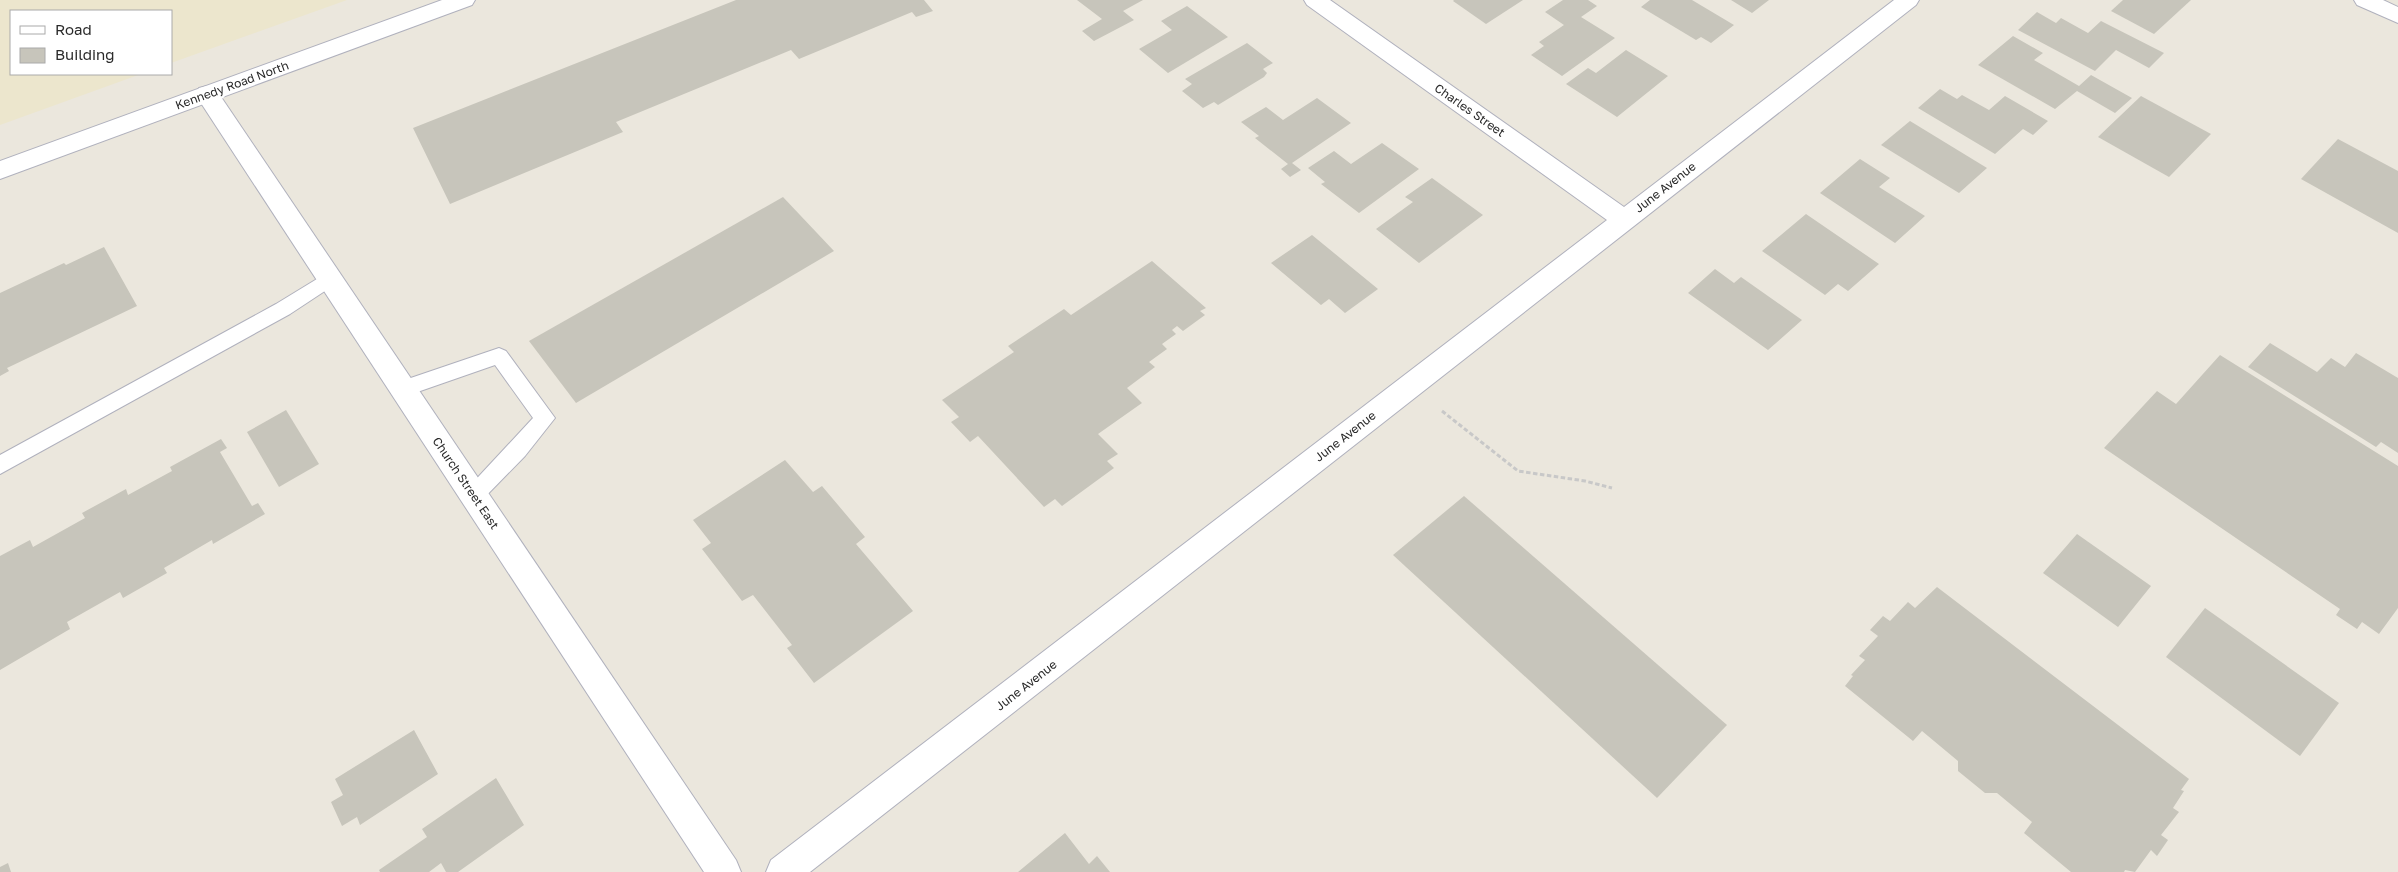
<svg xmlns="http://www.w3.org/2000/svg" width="2398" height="872" viewBox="0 0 2398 872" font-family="'Golos Text',sans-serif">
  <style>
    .education { fill: #ece6cd }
    .building { fill: #c7c5bb }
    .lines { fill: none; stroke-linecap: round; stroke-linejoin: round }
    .lane-casing { stroke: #b0b1bd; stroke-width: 2 }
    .street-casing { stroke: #b0b1bd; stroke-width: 2 }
    .secondary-casing { stroke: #b0b1bd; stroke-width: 2 }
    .path { stroke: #c8c8c8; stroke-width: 3; stroke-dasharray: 4.5 2.5; stroke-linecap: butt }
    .lane { fill: #fff; fill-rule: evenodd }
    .street { fill: #fff; fill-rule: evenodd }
    .secondary { fill: #fff; fill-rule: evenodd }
    .labels { text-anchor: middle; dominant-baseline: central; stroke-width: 5; stroke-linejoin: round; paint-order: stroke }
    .street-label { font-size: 12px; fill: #2a2a2a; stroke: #fff }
  </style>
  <rect width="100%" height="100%" fill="#ebe7dd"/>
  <polygon class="education" points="0,0 347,0 171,63 171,11 11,11 11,74 141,74 0,125"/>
  <g class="building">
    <polygon points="736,0 924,0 933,11 916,17 912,12 799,59 791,50 616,122 623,132 450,204 413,128"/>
    <polygon points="1077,0 1143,0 1123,11 1134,20 1094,41 1082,31 1102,19"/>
    <polygon points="1454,0 1523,0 1486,24 1453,1"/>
    <polygon points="1563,0 1588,0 1597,6 1581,17 1615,38 1562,76 1531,55 1544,46 1539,42 1564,25 1545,12"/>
    <polygon points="1650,0 1692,0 1734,25 1711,43 1701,37 1696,40 1641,7"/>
    <polygon points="1731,0 1769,0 1752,13"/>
    <polygon points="2123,0 2191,0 2154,34 2111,11"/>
    <polygon points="1187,6 1228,37 1168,73 1139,49 1172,30 1161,21"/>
    <polygon points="2037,12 2056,23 2061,18 2088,33 2101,21 2164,53 2149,68 2116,50 2095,71 2018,30"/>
    <polygon points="2013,36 2043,53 2034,60 2079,86 2091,75 2132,98 2115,113 2077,91 2055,109 1978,65"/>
    <polygon points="1247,43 1273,63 1263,69 1267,73 1264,77 1218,105 1214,102 1203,108 1182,91 1192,84 1185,79"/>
    <polygon points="1626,50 1668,76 1617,117 1566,84 1588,68 1596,73"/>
    <polygon points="1940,89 1957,99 1962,95 1989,110 2005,96 2048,121 2033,135 2023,129 1995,154 1918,108"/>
    <polygon points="2141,96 2211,134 2169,177 2098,137"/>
    <polygon points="1317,98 1351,123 1292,163 1301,170 1290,177 1281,169 1288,164 1255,138 1259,136 1241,122 1266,107 1283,120"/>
    <polygon points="1910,121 1987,168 1959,193 1881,145"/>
    <polygon points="2338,139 2398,171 2398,233 2301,179"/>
    <polygon points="1382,143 1419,169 1359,213 1321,184 1325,182 1308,168 1334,151 1351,164"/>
    <polygon points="1860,159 1890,178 1879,187 1925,216 1895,243 1820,193"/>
    <polygon points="1432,178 1483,215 1419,263 1376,229 1413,202 1405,197"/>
    <polygon points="783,197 834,251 576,403 529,341"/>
    <polygon points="1806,214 1879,264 1848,291 1838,284 1825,295 1762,251"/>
    <polygon points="1312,235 1378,289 1345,313 1329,299 1321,305 1271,263"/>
    <polygon points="104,247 137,306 7,368 9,371 0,376 0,293 64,263 66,265"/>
    <polygon points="1152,261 1206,308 1200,311 1205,315 1183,331 1177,326 1172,330 1176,334 1162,344 1167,349 1149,362 1155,367 1127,388 1142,403 1098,434 1118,454 1107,461 1114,468 1062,506 1055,499 1044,507 978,436 970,442 951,422 959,417 942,400 1014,352 1008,346 1064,309 1071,315"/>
    <polygon points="1715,269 1734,283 1741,277 1802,320 1768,350 1688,293"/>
    <polygon points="2270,343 2317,372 2331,358 2345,367 2356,353 2398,378 2398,453 2381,442 2376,447 2248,367"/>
    <polygon points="2220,355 2398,466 2398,608 2379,634 2362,622 2357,629 2336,615 2340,609 2104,448 2157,391 2176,404"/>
    <polygon points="286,410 319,464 279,487 247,432"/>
    <polygon points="221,439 227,448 220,452 252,506 258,503 265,514 213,544 212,540 164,568 167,573 123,598 120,592 67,622 70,629 0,670 0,556 30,540 33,547 85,518 82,513 126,489 128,495 172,471 170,467"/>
    <polygon points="785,460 813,492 822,486 865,537 856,544 913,611 814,683 787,648 792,645 753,595 742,601 702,549 711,543 693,520"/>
    <polygon points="1464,496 1727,725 1657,798 1393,555"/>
    <polygon points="2077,534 2151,586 2118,627 2043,573"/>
    <polygon points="1937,587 2189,779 2181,790 2184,791 2173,808 2179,812 2161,835 2168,840 2157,856 2151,850 2135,872 2125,870 2124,872 2071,872 2024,833 2032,822 1997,793 1985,793 1958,771 1958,761 1922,731 1913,741 1845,686 1853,676 1851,675 1865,660 1859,656 1878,636 1870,630 1883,616 1890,621 1908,602 1915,608"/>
    <polygon points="2205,608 2339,703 2300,756 2166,657"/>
    <polygon points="414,730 438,774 360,825 357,817 342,826 331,802 343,795 335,779"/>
    <polygon points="496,778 524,825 458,872 446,872 441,863 429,872 380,872 379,870 427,837 422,829"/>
    <polygon points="1065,833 1089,864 1097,856 1110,872 1018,872"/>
    <polygon points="8,863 11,872 0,872 0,867"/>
  </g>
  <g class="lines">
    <defs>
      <g id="lane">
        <polygon points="330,271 337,273 339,278 337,283 290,314 0,474 0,455 276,304"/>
        <polygon points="499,348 506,351 555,418 525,456 481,501 474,504 467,501 464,495 467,489 533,418 495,365 403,397 396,395 393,389 396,383"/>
      </g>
      <g id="street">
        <polygon points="1304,0 1330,0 1624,207 1894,0 1919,0 1916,5 810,872 766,872 771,860 1607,220 1307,5"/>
        <polygon points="207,86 215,88 736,860 741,872 704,872 199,100 196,94 199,88"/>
      </g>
      <g id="secondary">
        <polygon points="442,0 475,0 472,5 0,179 0,161"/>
        <polygon points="2354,0 2383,0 2398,7 2398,23 2357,5"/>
      </g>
    </defs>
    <use href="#lane" class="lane-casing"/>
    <use href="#street" class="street-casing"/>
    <use href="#secondary" class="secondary-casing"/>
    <polyline class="path" points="1442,411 1518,471 1585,481 1612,488"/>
    <use href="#lane" class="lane"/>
    <use href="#street" class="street"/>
    <use href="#secondary" class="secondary"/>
  </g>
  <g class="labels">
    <g class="street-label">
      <text transform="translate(232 85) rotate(-20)">Kennedy Road North</text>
      <text transform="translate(1470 110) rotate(35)">Charles Street</text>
      <text transform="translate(1665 187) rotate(-38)">June Avenue</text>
      <text transform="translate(1345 436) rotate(-38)">June Avenue</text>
      <text transform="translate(466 483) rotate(56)">Church Street East</text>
      <text transform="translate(1026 685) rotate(-38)">June Avenue</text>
    </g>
  </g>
  <rect x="10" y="10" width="162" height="65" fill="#ffffff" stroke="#aaaaaa"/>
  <rect x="20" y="26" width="25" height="8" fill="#ffffff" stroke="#aaaaaa"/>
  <text x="55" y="35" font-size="15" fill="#2a2a2a">Road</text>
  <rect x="20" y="48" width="25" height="15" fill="#c7c5bb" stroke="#aaaaaa"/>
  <text x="55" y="60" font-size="15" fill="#2a2a2a">Building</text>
</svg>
